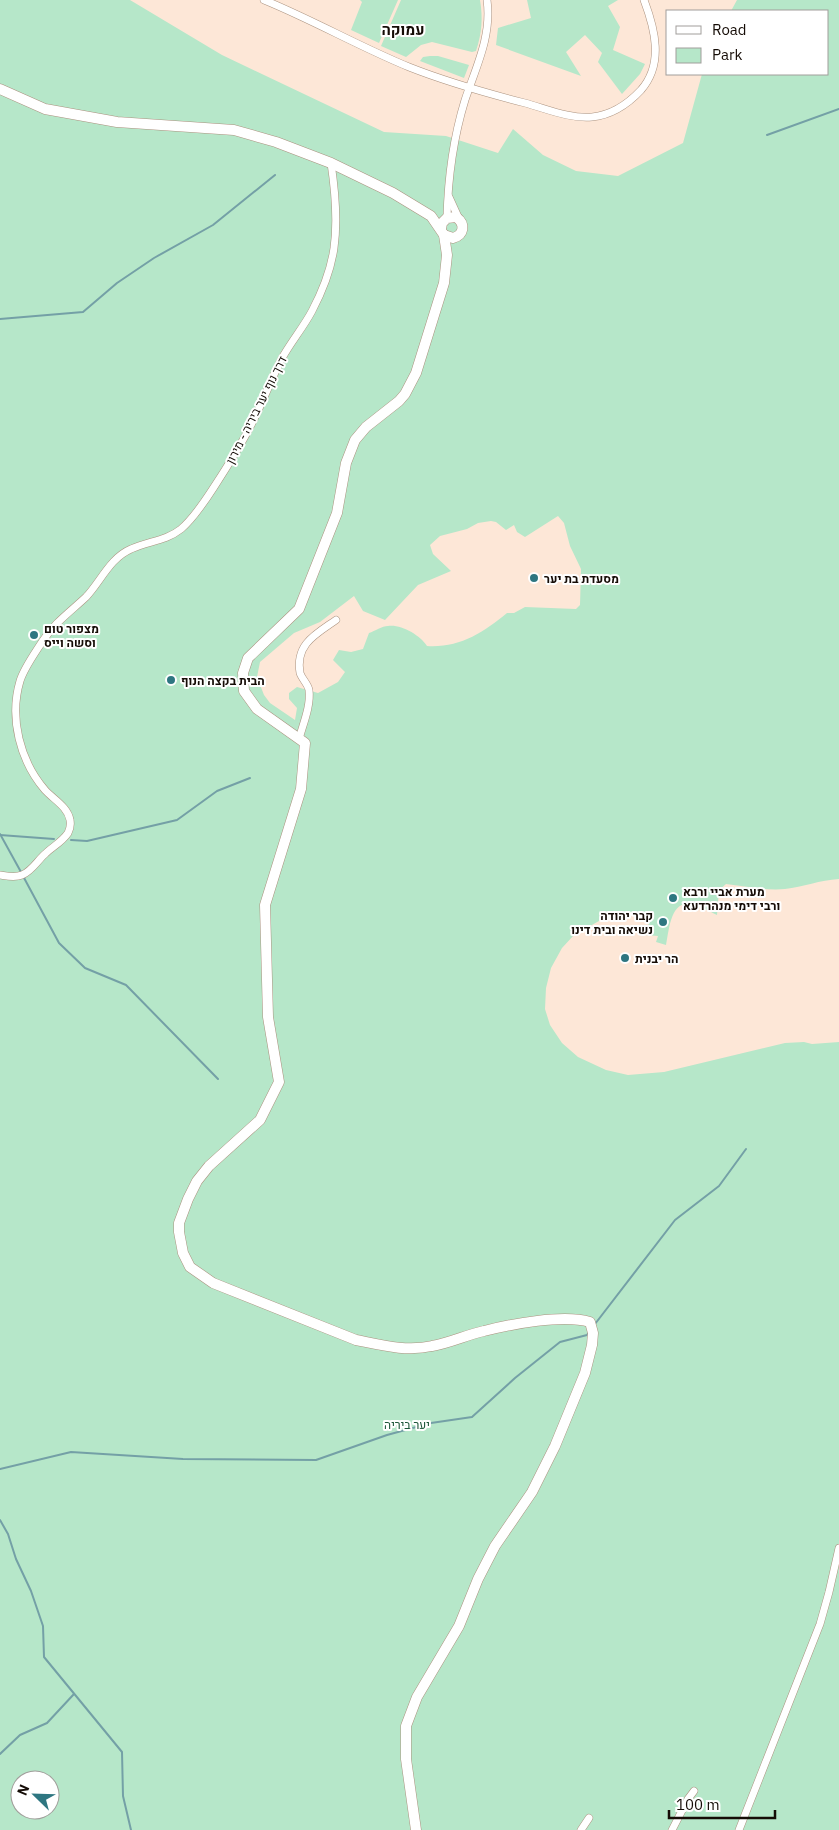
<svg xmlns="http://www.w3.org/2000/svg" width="839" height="1830" viewBox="0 0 839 1830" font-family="'IBM Plex Sans',Heebo,sans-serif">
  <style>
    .green { fill: #b6e7c9; fill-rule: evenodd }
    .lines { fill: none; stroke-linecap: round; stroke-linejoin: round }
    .stream { stroke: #74a0a6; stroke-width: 2 }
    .street-casing { stroke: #ab927f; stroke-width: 8 }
    .secondary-casing { stroke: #ab927f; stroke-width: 11 }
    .street { stroke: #fff; stroke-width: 7 }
    .secondary { stroke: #fff; stroke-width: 10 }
    .poi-dot { fill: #2e7681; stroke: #fff; stroke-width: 2 }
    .labels { text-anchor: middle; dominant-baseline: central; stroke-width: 4; stroke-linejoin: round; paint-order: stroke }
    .street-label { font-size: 12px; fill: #150c06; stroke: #fff }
    .poi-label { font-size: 12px; font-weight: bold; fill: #150c06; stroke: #fff; text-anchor: start }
    .park-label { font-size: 12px; fill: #1c5639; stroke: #fff }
    .quarter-label { font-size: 15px; font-weight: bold; fill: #150c06; stroke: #fff }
  </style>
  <rect width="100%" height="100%" fill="#fde7d7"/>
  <g class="green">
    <path d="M 0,0 L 130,0 L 222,55 L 384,132 L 446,136 L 498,153 L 513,129 L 543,155 L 576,171 L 618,176 L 683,143 L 702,74 L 828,74 L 828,11 L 731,11 L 737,0 L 839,0 L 839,879 C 820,880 803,887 785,889 C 766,891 745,886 726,884 L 719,890 L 717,915 C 709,911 699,905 690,904 C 670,901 669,932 666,945 L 656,942 L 658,936 L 645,935 L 652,914 L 632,912 L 599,921 L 574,935 L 562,948 L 551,968 L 546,988 L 545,1009 L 550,1025 L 562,1043 L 578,1057 L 606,1070 L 628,1075 L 664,1072 L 785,1043 L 804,1042 L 812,1044 L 839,1042 L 839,1830 L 0,1830 ZM 558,516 L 564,523 L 570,546 L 581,569 L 580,605 L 576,609 L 525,607 L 514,613 L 507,613 C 483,633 459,648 427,646 C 420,635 401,624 388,626 C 382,626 375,631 369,633 L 363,649 L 351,652 L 339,650 L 333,660 L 345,672 L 338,682 L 318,693 L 297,687 L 289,693 L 289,699 L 297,708 L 295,720 L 270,703 L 264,695 L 257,677 L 260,662 L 294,633 L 320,622 L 354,596 L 363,611 L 385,620 L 418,585 L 451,571 L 433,554 L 430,545 L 440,536 L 467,529 L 478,523 L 491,521 L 496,522 L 506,530 L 514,525 L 517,532 L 525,537 ZM 20,1780 L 50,1780 L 50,1810 L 20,1810 Z"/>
    <polygon points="360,0 398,0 379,43 351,30 362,2"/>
    <path d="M 401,0 L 480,0 C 483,18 482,33 476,51 L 472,52 L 432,42 L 421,45 L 406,57 L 381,46 Z"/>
    <polygon points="527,0 618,0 608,6 620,27 613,50 645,64 640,74 622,94 598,62 602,53 585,35 566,52 581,76 496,45 498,28 531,18"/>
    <polygon points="430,56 438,56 469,65 464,78 420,61 423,57"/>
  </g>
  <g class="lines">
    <g class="stream">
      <polyline points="767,135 839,109"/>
      <polyline points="0,319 83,312 117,283 154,258 213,225 275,175"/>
      <polyline points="0,834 21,872"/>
      <polyline points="0,835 54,839"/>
      <polyline points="71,840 87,841 177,820 217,791 250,778"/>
      <polyline points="23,876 59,943 85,968 126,985 218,1079"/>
      <polyline points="595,1324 675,1220 719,1186 746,1149"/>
      <polyline points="0,1469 71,1452 183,1459 316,1460 387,1435 431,1423 472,1417 515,1378 560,1342 587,1335 589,1332"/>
      <polyline points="0,1520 8,1534 16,1559 31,1591 43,1626 44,1657 122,1752 123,1796 131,1830"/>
      <polyline points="0,1754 20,1735 47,1723 74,1694"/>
    </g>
    <defs>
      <g id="street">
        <path d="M 264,0 C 313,20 360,47 409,67 C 447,82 486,93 525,103 C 547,109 570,119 592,117 C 612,115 627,105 641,90 C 664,64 655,29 644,0"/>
        <polyline points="449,197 459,219"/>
        <path d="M 447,218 C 448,177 453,139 465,100 C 476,67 492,36 487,0"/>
        <path d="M 299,739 C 303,724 311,706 309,690 C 308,684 302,679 300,673 C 295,644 316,634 336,620"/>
        <path d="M 0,875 C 7,876 15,878 22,875 C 32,871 37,861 45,854 C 52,847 62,842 68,833 C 70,829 71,825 70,820 C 68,807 53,799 45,790 C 20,761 9,718 20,681 C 24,668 35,653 42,642 C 54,623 70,612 86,597 C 101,581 110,558 131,549 C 148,541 166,541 181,529 C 194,518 205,501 214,487 C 227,467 240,447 251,425 C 262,404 270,382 281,360 C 290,343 303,328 312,311 C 322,292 331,269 334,248 C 338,220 335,190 331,163"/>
        <polyline points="581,1830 589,1818"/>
        <polyline points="672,1830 688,1799 694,1791"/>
        <polyline points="739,1830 820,1624 829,1592 839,1548"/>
      </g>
      <g id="secondary">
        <path d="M 0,89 L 45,109 L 117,122 L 234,130 L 276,142 L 331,163 L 393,193 L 431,216 L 444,235 L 447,255 L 444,283 L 416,373 L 405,394 L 399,401 L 366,427 L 355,440 L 346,463 L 337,513 L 299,609 L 248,658 L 243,673 L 244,691 L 257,709 L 305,743 L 301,789 L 265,905 L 268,1017 L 279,1082 L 260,1120 L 209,1166 L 197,1181 L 188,1199 L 179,1223 L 179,1232 L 183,1253 L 190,1267 L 213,1283 L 356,1340 C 381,1345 407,1352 432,1346 C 450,1343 466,1335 484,1331 C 512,1324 563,1314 590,1322 L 593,1333 L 592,1345 L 585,1373 L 555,1446 L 532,1492 L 495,1546 L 478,1579 L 459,1626 L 417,1697 L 406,1726 L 406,1759 L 416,1830"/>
        <path d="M 441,229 L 442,223 L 447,218 L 456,217 C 466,224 464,235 453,238 L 444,235"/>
      </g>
    </defs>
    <use href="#street" class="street-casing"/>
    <use href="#secondary" class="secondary-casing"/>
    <use href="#street" class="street"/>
    <use href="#secondary" class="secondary"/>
  </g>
  <g class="poi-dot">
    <circle cx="534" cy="578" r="5"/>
    <circle cx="34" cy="635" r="5"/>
    <circle cx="171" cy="680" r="5"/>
    <circle cx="673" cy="898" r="5"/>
    <circle cx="663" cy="922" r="5"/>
    <circle cx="625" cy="958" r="5"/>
  </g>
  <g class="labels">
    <g class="street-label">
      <text transform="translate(256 410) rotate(-63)">דרך נוף יער ביריה - מירון</text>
    </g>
    <g class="poi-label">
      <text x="544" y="578">מסעדת בת יער</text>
      <text x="44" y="628">מצפור טום<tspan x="44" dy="14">וסשה וייס</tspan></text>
      <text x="181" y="680">הבית בקצה הנוף</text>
      <text x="683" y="891">מערת אביי ורבא<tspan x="683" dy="14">ורבי דימי מנהרדעא</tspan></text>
      <text x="653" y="915" text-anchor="end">קבר יהודה<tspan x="653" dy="14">נשיאה ובית דינו</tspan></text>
      <text x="635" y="958">הר יבנית</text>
    </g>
    <g class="park-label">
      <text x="407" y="1424">יער ביריה</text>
    </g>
    <g class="quarter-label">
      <text x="403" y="29">עמוקה</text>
    </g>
  </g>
  <rect x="666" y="10" width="162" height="65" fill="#ffffff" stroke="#a19e9b"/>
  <rect x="676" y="26" width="25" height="8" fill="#ffffff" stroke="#a19e9b"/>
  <text x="712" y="35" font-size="15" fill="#150c06">Road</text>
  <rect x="676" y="48" width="25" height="15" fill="#b6e7c9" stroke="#a19e9b"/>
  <text x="712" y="60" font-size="15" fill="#150c06">Park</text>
  <g transform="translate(35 1795) rotate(293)"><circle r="24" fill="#ffffff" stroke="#a19e9b"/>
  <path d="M0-4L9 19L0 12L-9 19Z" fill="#2e7681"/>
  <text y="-8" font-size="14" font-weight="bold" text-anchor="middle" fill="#150c06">N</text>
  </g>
  <path d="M669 1810v8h106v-8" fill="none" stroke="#150c06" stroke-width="2.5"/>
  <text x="676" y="1810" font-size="15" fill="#150c06" stroke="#ffffff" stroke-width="4" paint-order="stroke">100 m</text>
</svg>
